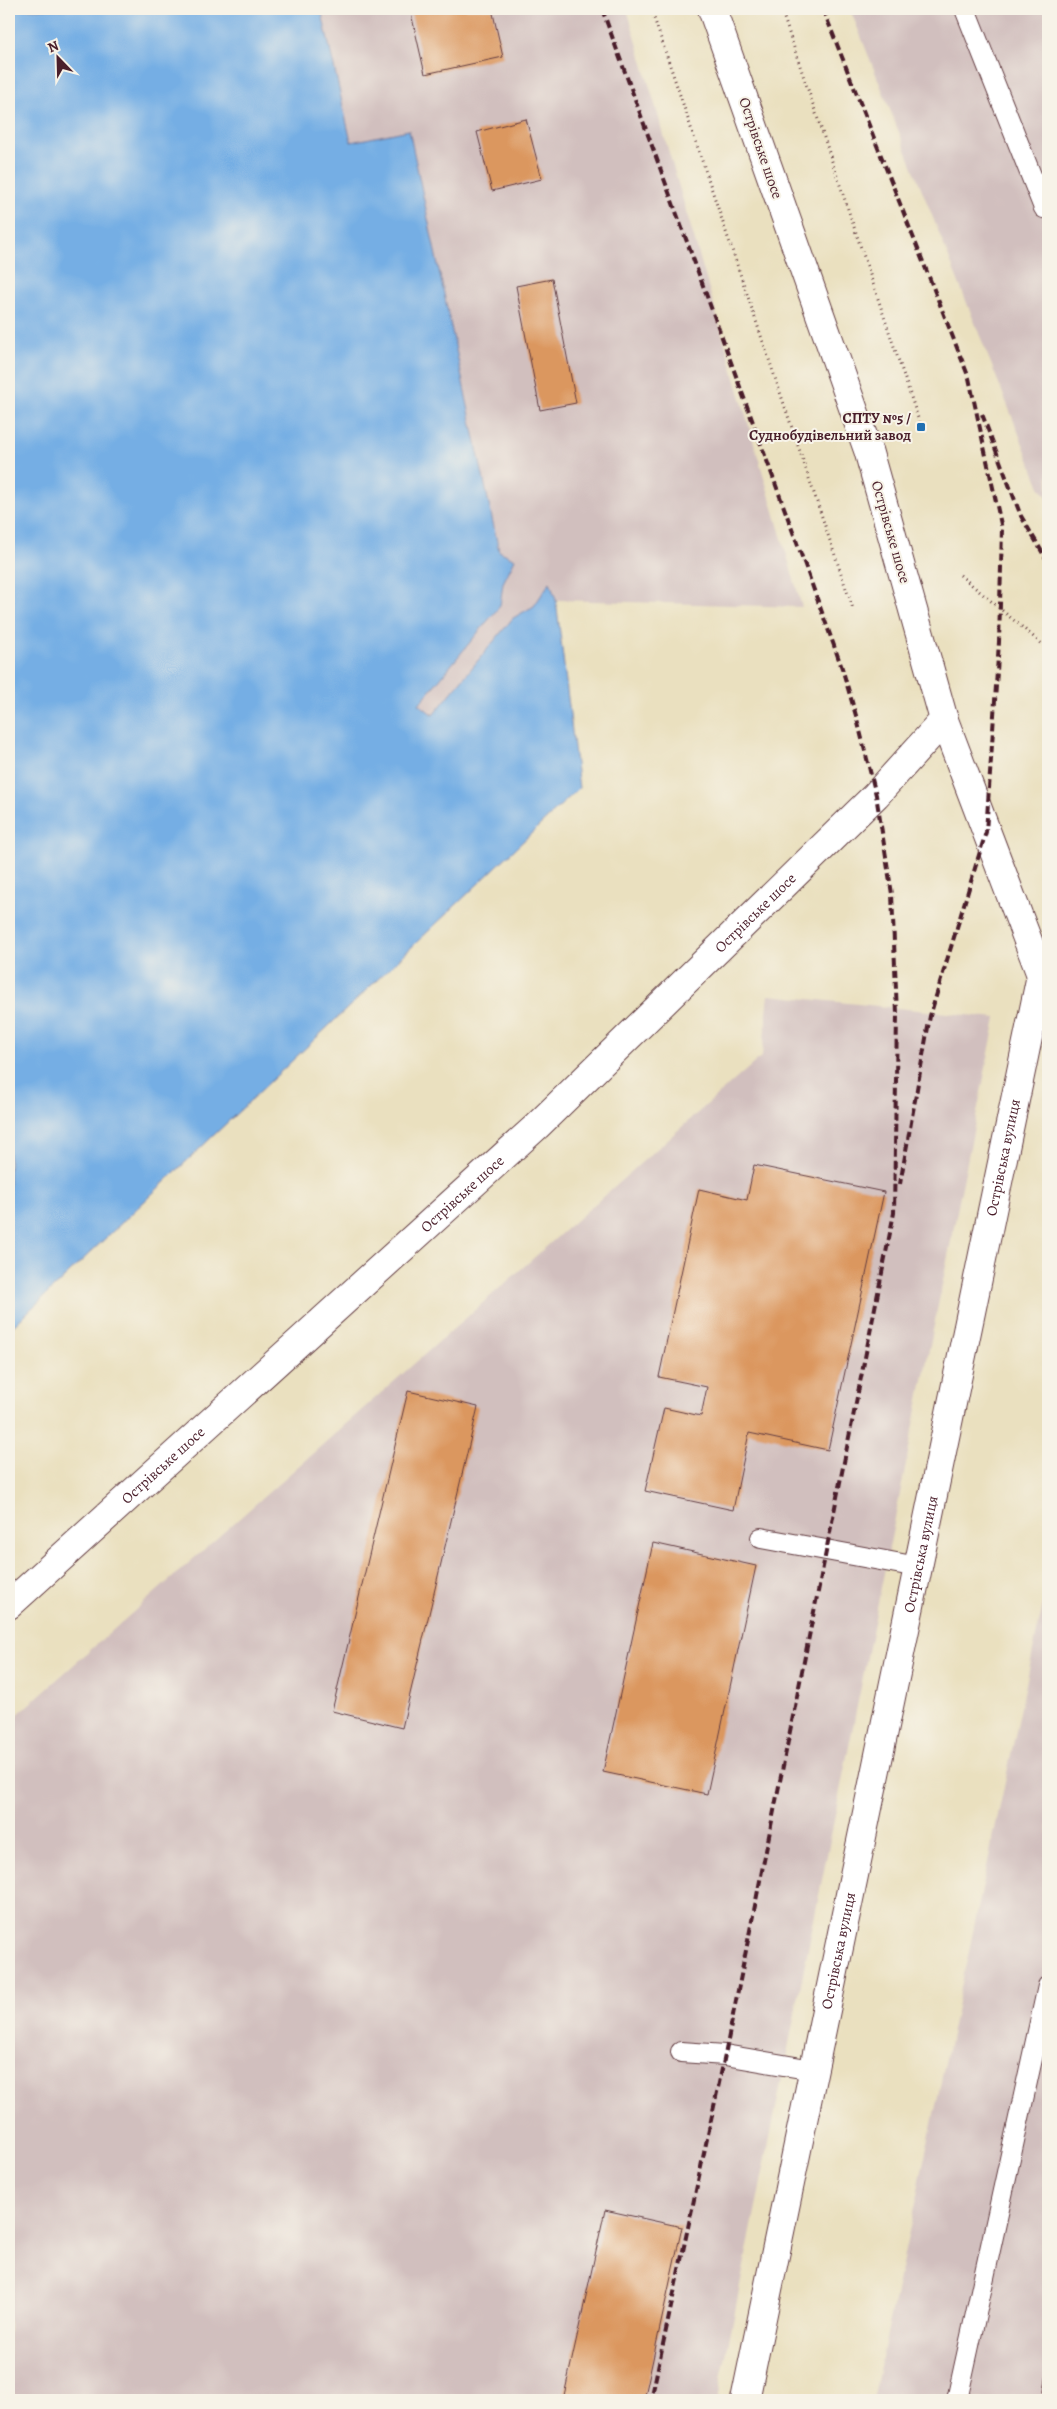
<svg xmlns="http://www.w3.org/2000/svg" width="1057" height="2409" viewBox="0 0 1057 2409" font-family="Alegreya,serif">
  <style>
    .industrial { fill: #d1bfbe }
    .water { fill: #74aee4; stroke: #5f6688 }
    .building { fill: #db975e }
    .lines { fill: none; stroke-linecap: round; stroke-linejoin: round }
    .lane-casing { stroke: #623c41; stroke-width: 22 }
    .street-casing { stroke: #623c41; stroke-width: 30 }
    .secondary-casing { stroke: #623c41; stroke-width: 30 }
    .path { stroke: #623c41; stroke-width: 3; stroke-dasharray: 1 4; stroke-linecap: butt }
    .lane { stroke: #fff; stroke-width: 20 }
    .street { stroke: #fff; stroke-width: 28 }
    .secondary { stroke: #fff; stroke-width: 28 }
    .rail { stroke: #4a1f2b; stroke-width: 4; stroke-dasharray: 8 4; stroke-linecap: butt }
    .poi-dot { fill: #1f6fb2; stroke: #f7f3e8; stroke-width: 2 }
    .labels { text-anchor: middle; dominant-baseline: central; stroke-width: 4; stroke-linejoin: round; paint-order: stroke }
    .street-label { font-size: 15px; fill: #4a1f2b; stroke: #f7f3e8 }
    .poi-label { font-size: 15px; font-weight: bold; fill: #4a1f2b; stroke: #f7f3e8; text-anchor: end }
  </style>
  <rect width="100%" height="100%" fill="#f7f3e8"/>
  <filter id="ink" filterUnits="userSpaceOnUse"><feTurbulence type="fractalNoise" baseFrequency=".02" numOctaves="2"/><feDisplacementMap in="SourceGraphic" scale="10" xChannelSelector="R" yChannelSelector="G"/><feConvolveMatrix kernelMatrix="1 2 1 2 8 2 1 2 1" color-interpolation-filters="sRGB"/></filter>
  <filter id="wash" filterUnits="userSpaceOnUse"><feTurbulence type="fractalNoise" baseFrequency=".0096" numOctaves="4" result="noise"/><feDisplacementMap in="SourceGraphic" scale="20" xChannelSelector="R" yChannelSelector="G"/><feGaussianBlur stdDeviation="1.12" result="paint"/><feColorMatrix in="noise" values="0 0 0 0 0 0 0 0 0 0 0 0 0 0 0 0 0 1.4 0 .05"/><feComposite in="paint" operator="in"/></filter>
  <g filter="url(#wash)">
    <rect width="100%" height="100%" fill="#eae0bf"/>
    <g class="industrial">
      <polygon points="321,9 627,9 802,607 556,600 550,583 534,606 513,618 432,716 419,704 500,606 503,583 514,559 499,551 408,130 351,143"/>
      <polygon points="850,9 1048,9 1048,498 1040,487"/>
      <polygon points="769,995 996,1018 717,2400 9,2400 9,1722 762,1056"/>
      <polygon points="1048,1581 1048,2400 873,2400"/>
    </g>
    <polygon class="water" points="9,9 321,9 351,142 409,130 499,551 515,559 503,583 500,606 419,704 433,715 513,618 534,606 550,582 556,600 579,788 9,1330"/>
    <g id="blocks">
      <g class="building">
        <polygon points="410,9 492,9 503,57 425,74"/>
        <polygon points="526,119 542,179 492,191 477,132"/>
        <polygon points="552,279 576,403 540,410 516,286"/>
        <polygon points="754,1165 884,1192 828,1450 749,1433 733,1510 645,1491 664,1408 701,1416 707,1387 659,1377 699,1189 747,1200"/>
        <polygon points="408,1391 478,1407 402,1728 332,1711"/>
        <polygon points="653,1543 756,1566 707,1794 603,1772"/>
        <polygon points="605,2210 682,2227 644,2400 563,2400"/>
        <polygon points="1047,2374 1048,2400 1042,2400"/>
      </g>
    </g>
  </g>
  <g filter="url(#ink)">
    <use href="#blocks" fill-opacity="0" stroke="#623c41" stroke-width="1"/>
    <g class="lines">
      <defs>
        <g id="lane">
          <polyline points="965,9 1044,208"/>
          <polyline points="761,1538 918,1567"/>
          <polyline points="681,2052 725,2055 813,2070"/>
          <polyline points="957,2400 1048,1986"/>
        </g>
        <g id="street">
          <path id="s1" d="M 745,2400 L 1041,975 L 944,720"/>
        </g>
        <g id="secondary">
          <path id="s2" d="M 9,1605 L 537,1126 L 876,795 L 944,720 L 868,450 L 712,9"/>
        </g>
      </defs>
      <use href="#lane" class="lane-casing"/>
      <use href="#street" class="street-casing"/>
      <use href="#secondary" class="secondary-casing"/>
      <g class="path">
        <polyline points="651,9 853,609"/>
        <polyline points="781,9 921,427"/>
        <polyline points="960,575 1048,649"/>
      </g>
      <use href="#lane" class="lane"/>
      <use href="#street" class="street"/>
      <use href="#secondary" class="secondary"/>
      <g class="rail">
        <polyline points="602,9 797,543 842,668 857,719 876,795 892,894 897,1014 894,1213 725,2055 651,2400"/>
        <polyline points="823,9 969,378 1002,529 999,642 986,832 930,1016 900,1184"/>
        <polyline points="982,414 1021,516 1048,562"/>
      </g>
    </g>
  </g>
  <rect class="poi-dot" x="916" y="422" width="10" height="10" rx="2.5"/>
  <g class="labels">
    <g class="street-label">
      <text transform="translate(761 148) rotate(71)">Острівське шосе</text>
      <text transform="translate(891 532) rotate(74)">Острівське шосе</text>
      <text stroke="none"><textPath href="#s2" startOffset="1018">Острівське шосе</textPath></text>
      <text stroke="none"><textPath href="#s1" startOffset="1269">Острівська вулиця</textPath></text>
      <text stroke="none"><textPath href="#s2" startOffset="612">Острівське шосе</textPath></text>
      <text stroke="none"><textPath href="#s2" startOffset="208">Острівське шосе</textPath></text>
      <text stroke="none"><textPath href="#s1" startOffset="864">Острівська вулиця</textPath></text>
      <text stroke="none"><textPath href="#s1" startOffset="459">Острівська вулиця</textPath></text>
    </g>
    <g class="poi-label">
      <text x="911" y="418">СПТУ №5 /<tspan x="911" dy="17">Суднобудівельний завод</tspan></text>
    </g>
  </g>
  <rect width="1057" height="2409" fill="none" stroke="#f7f3e8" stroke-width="30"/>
  <g transform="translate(58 58) rotate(337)" stroke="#f7f3e8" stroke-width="4" paint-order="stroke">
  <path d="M0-4L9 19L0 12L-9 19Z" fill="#4a1f2b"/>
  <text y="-8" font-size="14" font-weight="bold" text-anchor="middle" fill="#4a1f2b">N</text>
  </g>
</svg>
